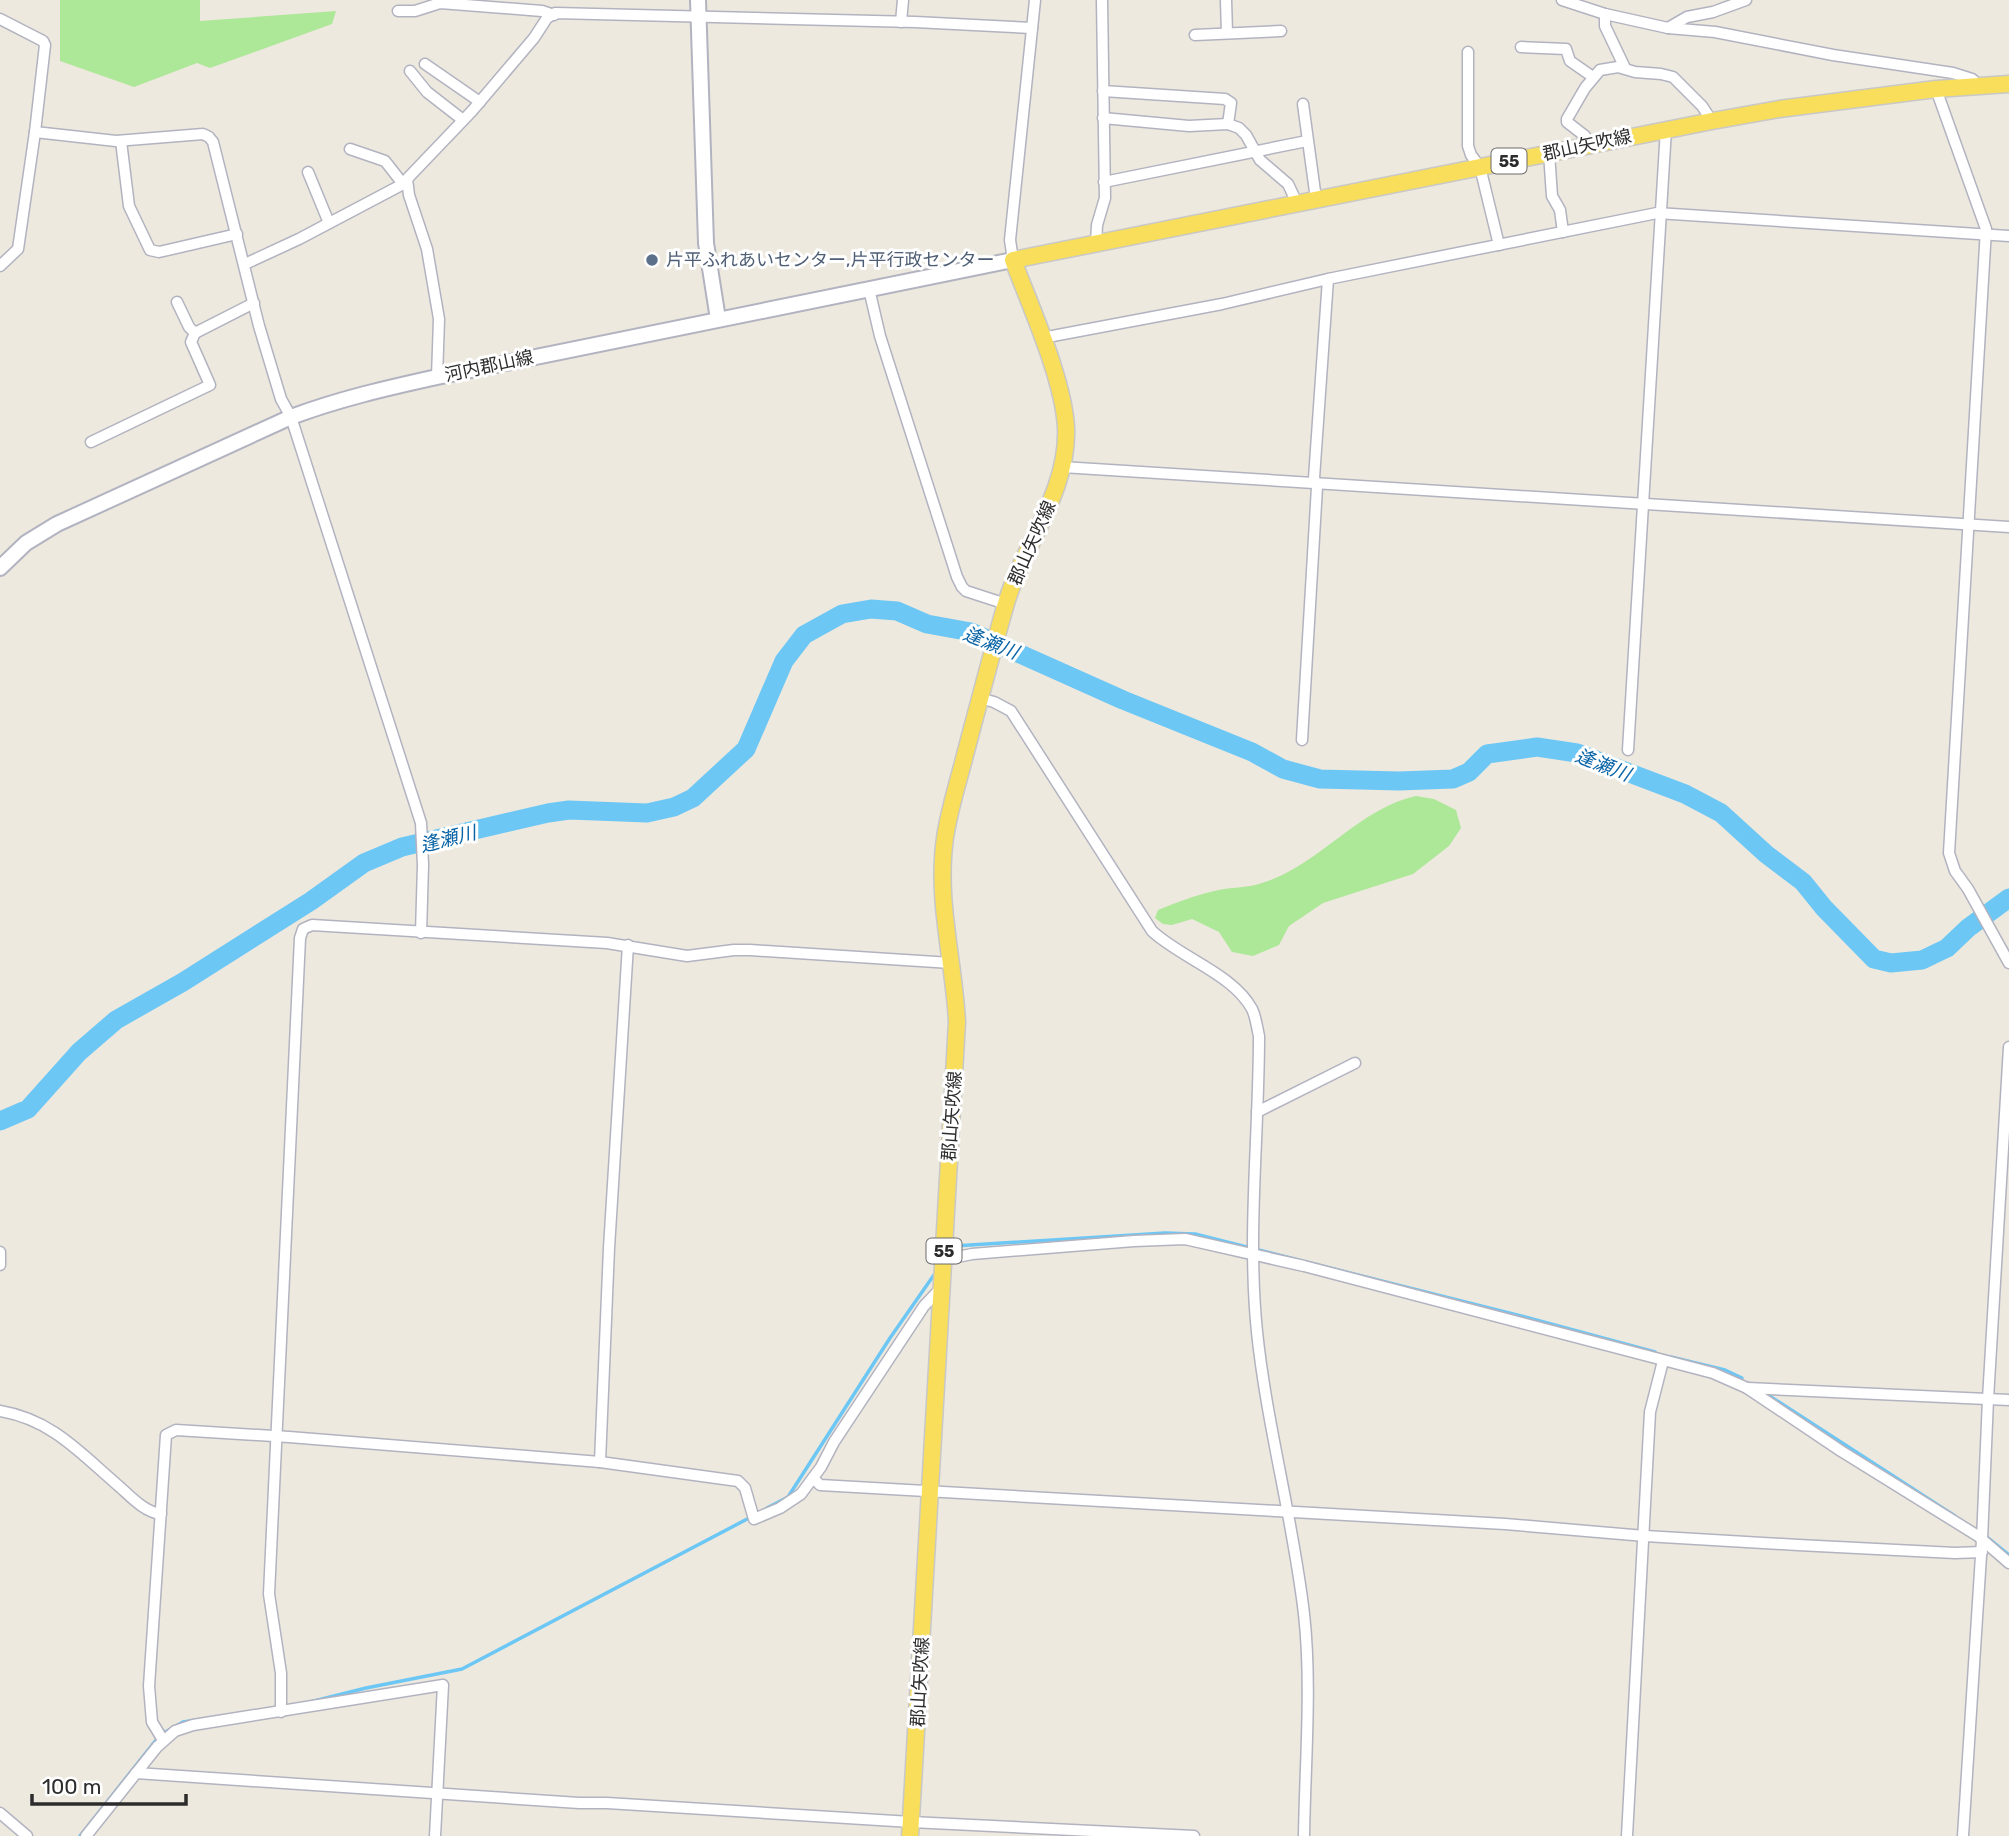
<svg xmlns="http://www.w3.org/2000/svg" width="2009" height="1836" viewBox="0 0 2009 1836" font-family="Rubik,'Noto Sans JP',sans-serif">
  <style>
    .green { fill: #ade798 }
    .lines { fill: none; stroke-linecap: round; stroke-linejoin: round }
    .stream { stroke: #6dc7f5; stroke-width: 3.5 }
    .river { stroke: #6dc7f5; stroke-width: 19 }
    .street-casing { stroke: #b2b3c0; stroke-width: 13 }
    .secondary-casing { stroke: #b2b3c0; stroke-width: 18 }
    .primary-casing { stroke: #c8c8c8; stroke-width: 19 }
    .street { stroke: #fff; stroke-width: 10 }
    .secondary { stroke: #fff; stroke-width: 14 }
    .primary { stroke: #f8de5a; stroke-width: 16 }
    .service-dot { fill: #5c6f8a; stroke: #fff; stroke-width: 2.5 }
    .labels { text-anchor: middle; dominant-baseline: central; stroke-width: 6; stroke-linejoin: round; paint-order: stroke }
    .shield { fill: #fff; stroke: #6b6b6b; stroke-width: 2 }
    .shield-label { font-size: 16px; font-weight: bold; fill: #2c2c2c }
    .street-label { font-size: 18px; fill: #2c2c2c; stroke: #fff }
    .service-label { font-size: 18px; fill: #4e5e75; stroke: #fff; text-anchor: start }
    .water-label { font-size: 19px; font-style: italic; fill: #0763a6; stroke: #fff }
  </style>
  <rect width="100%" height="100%" fill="#eee9de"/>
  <g class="green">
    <polygon points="60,0 200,0 200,21 336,11 332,24 210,68 197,63 134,87 60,61"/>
    <path d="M 1416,796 L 1434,799 L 1456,810 L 1461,828 L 1449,846 L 1413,874 L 1323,903 L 1289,926 L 1279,945 L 1253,956 L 1232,952 L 1219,932 L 1192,919 L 1172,925 L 1163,924 L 1155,918 L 1158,910 C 1178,902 1198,894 1219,890 C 1233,887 1249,888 1262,883 C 1319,866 1357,809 1416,796 Z"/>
  </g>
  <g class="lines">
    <g class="stream">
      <polyline points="951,1251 954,1246 1165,1233 1195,1234 1525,1317 1655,1352"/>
      <polyline points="1671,1357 1725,1370 1742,1378"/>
      <polyline points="1765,1393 1955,1516"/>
      <polyline points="767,1508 788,1497 890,1338 936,1272"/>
      <polyline points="1987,1537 2009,1555"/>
      <polyline points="310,1702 366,1688 462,1669 751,1517"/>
      <polyline points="80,1836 160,1735 183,1722 242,1713"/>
    </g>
    <polyline class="river" points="0,1121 28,1109 79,1052 116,1020 183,982 311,901 364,863 402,847 548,813 569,810 647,813 674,807 693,798 746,749 784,661 804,635 842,614 871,609 897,611 927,624 971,632 1123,700 1252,752 1283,769 1320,779 1399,781 1453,779 1469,772 1487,754 1537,747 1577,753 1685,794 1721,813 1766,854 1803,882 1824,908 1874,959 1891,963 1922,960 1947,948 1968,928 2009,898"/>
    <defs>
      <g id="street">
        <polyline points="1226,0 1227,33"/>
        <polyline points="1562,0 1605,14 1668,28 1715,32 1833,55 1953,73 1972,79 1980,86"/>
        <polyline points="398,11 415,11 440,3 542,11 554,15"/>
        <polyline points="1605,14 1605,26 1625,68"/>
        <polyline points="0,19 43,41 45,45 35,132 116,141 203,134 209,137 213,142 259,326 281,399 291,417 421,823 423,865 421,933"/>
        <polyline points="901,22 903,0"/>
        <polyline points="1668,28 1687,17 1713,12 1746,0"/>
        <polyline points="1195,35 1281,31"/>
        <polyline points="1521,47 1566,49 1570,61 1593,77"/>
        <polyline points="1468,52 1468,146 1471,155 1480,167 1499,245"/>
        <polyline points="425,64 480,102"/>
        <polyline points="410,71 427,92 463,120"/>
        <polyline points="1936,89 1986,229 1949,853 1955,871 1968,889 2009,963"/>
        <polyline points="1103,91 1225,99 1231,103 1228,124"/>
        <polyline points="1303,104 1316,199"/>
        <polyline points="1103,118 1189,126 1228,124 1239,128 1246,135 1260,160 1288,184 1297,203"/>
        <polyline points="121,141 129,206 150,250 159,252 237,234"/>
        <polyline points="1590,144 1585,136 1567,122 1567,119 1585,88 1600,70 1618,67 1635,72 1661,74 1673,77 1702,106 1712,121"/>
        <polyline points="350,149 385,161 403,184"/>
        <polyline points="1549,153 1552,196 1560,210 1563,232"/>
        <polyline points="308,172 329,223"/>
        <polyline points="1104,182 1307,141"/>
        <polyline points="1096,244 1097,225 1105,198 1102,0"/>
        <polyline points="1013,260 1010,240 1035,0"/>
        <polyline points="245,264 299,239 407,182"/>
        <polyline points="0,266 18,249 35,132"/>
        <polyline points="869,289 880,336 957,577 962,587 966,591 1006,604"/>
        <polyline points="177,302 189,327 195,333 254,303"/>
        <polyline points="1042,338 1222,304 1328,279 1657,213 2009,236"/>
        <polyline points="437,377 439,319 427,249 409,195 407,179 472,111 534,38 547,18 555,13 915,22 1032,28"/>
        <polyline points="91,442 210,385 191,342 195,333"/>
        <polyline points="1062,467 2009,527"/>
        <path d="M 979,698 L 994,702 L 1011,711 L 1152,931 C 1181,958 1233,974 1252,1009 C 1256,1017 1257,1028 1259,1036 C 1259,1134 1247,1234 1257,1332 C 1267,1427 1293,1519 1304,1614 C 1312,1685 1305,1764 1304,1836"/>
        <polyline points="1302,740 1317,487 1314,478 1328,279"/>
        <polyline points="1628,750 1666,129"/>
        <polyline points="1257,1112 1355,1063"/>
        <polyline points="0,1252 0,1265"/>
        <polyline points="943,1260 972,1254 1134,1241 1185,1239 1304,1266 1713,1373 1747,1388 1841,1451 1978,1536 2009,1563"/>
        <polyline points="1747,1388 2009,1400"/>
        <path d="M 0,1411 C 53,1420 81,1454 121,1488 C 132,1498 145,1512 161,1514"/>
        <polyline points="600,1462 609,1248 628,945"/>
        <polyline points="813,1478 820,1485 1505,1524 1645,1536 1798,1545 1955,1553 1982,1552"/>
        <polyline points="281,1712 281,1673 269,1594 300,938 303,929 312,925 607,943 687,956 734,950 750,950 951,963"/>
        <polyline points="163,1740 152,1722 149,1686 166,1435 176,1430 289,1437 600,1462 738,1481 745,1488 754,1519 780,1508 801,1494 821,1467 834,1442 924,1306 941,1288"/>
        <polyline points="136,1773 579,1803 607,1803 911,1822 1194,1836"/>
        <polyline points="0,1813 27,1836"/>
        <polyline points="86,1836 157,1747 175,1731 193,1725 443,1685 435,1836"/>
        <polyline points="1627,1836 1650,1412 1663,1361"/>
        <polyline points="1963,1836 1982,1540 1988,1399 2009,1047"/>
      </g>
      <g id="secondary">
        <polyline points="698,0 706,243 718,319"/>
        <path d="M 0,568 L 26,543 L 57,524 L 291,417 C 339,399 387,388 437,377 L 1013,260"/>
      </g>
      <path id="primary" d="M 910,1836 L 957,1022 C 954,961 936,900 945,838 C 949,810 958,783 965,755 C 978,706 991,656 1005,607 C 1022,546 1069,493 1066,427 C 1063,378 1031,308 1013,260 L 1712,121 L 1779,109 L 1936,89 L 2009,84"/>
    </defs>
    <use href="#street" class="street-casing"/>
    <use href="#secondary" class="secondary-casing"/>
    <use href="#primary" class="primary-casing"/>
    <use href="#street" class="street"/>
    <use href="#secondary" class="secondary"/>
    <use href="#primary" class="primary"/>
  </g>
  <circle class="service-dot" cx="652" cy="260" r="7"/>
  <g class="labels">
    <g class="shield">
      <rect x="1491.5" y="148.5" width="35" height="25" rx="5"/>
      <rect x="926.5" y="1238.5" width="35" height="25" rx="5"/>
    </g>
    <g class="shield-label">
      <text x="1509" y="161">55</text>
      <text x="944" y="1251">55</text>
    </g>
    <g class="street-label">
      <text transform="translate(1587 145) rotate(-12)">郡山矢吹線</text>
      <text transform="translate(489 366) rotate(-12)">河内郡山線</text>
      <text transform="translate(1032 543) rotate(-66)">郡山矢吹線</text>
      <text transform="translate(952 1116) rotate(-86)">郡山矢吹線</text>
      <text transform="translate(920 1682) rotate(-87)">郡山矢吹線</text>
    </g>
    <g class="service-label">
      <text x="666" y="260">片平ふれあいセンター,片平行政センター</text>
    </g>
    <g class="water-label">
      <text transform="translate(991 643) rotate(21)">逢瀬川</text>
      <text transform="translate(1603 765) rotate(21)">逢瀬川</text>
      <text transform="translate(448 839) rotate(-14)">逢瀬川</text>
    </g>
  </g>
  <path d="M32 1794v10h154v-10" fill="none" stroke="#2c2c2c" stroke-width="3.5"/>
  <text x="42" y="1794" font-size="21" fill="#2c2c2c" stroke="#ffffff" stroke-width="5" paint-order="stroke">100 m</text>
</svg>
